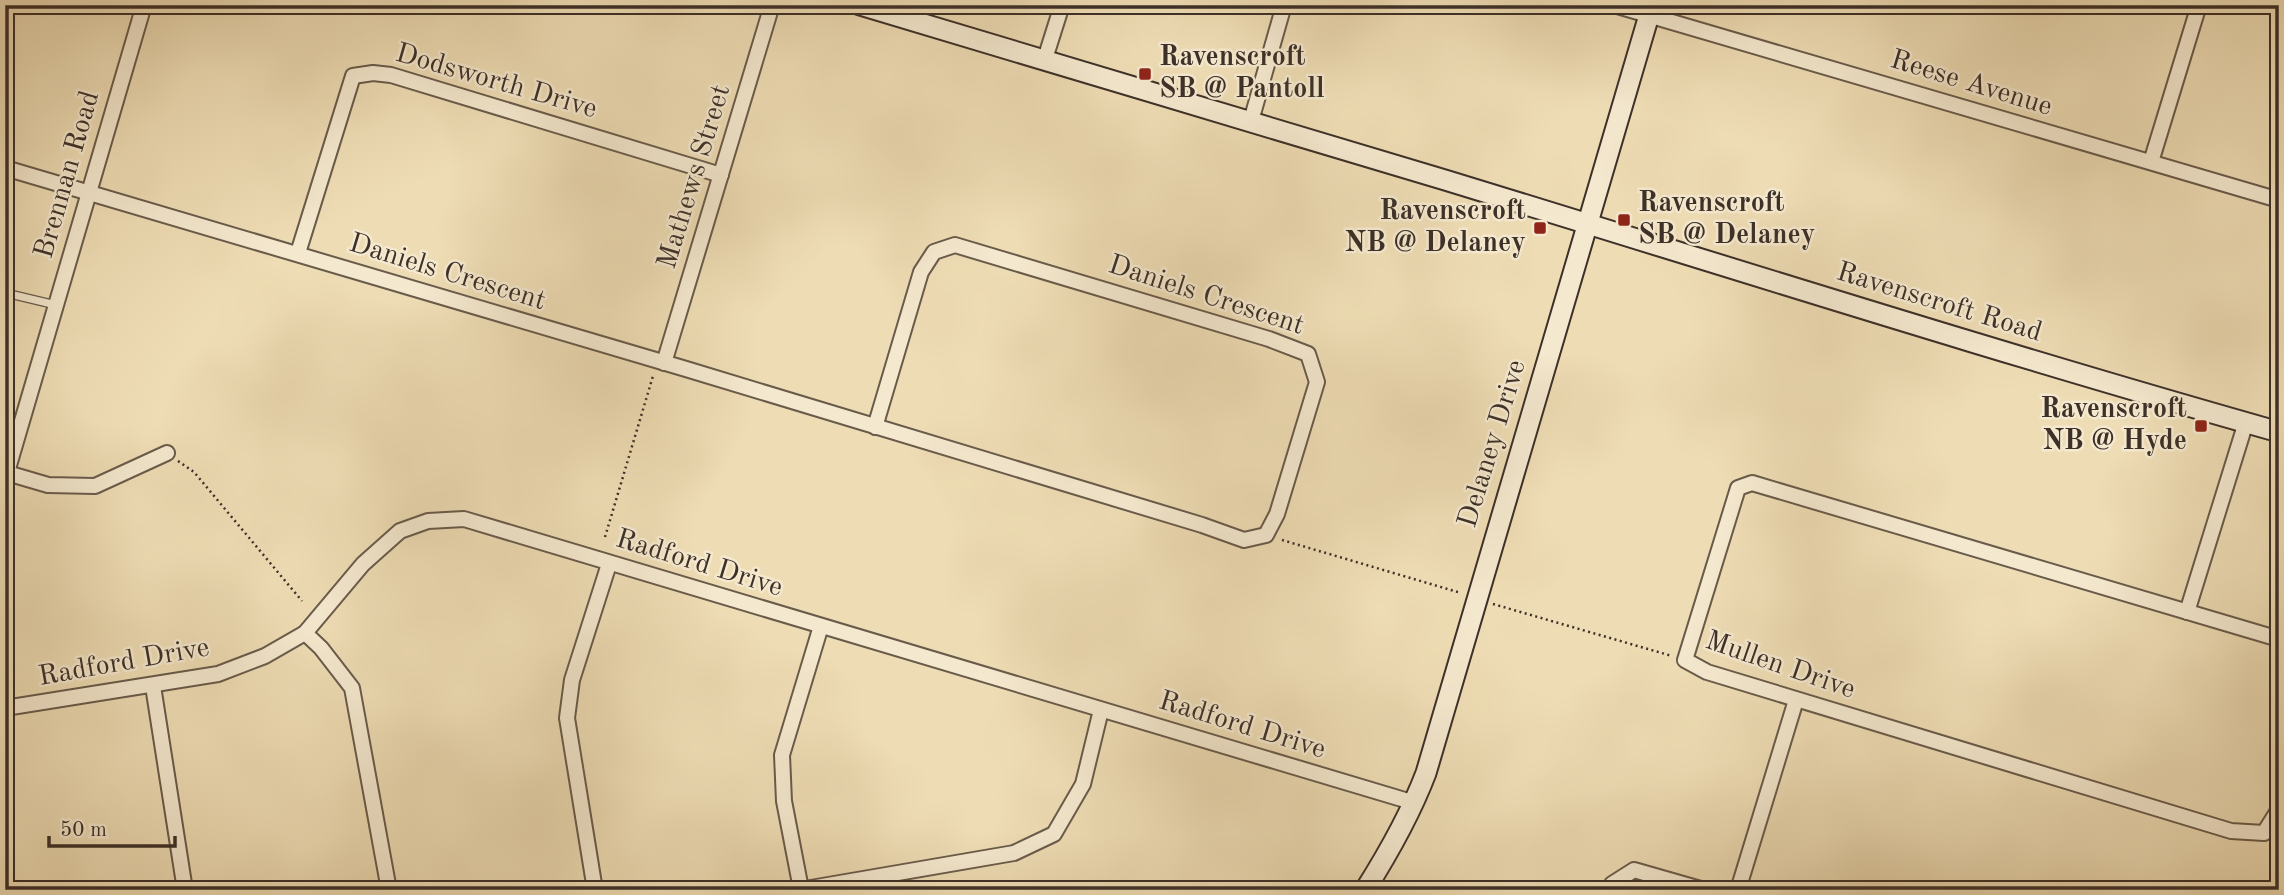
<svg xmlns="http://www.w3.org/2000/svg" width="2284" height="895" viewBox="0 0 2284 895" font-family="'Old Standard TT',serif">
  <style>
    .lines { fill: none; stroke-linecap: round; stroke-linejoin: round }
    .lane-casing { stroke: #695b4b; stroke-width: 10 }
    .street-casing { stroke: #695b4b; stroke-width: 18 }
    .secondary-casing { stroke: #3d3028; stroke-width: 23 }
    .path { stroke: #3d3028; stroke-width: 2.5; stroke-dasharray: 2 3.5; stroke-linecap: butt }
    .lane { stroke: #f4e8ce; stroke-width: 7 }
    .street { stroke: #f4e8ce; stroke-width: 14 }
    .secondary { stroke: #f4e8ce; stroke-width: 19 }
    .poi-dot { fill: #8f2418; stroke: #f4e8ce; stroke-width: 2.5 }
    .labels { text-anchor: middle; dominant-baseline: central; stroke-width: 5; stroke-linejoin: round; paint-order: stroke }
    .poi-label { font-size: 28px; font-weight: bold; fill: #3d3028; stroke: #f4e8ce; text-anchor: start }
    .street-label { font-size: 28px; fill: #3d3028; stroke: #f4e8ce }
  </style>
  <rect width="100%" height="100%" fill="#eedcb4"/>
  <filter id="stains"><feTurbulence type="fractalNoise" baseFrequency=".00286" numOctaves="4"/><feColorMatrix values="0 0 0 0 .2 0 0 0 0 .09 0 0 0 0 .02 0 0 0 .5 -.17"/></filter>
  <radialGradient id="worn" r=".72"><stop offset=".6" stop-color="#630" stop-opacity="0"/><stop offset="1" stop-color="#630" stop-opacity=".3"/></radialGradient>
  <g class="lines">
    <defs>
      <polyline id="lane" points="5,298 14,295 56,305"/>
      <g id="street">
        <polyline points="1614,5 2279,200"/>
        <polyline points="1044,62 1062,5"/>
        <polyline points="1251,121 1284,5"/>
        <polyline points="2151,162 2199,5"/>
        <polyline points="5,168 686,369 1202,525 1244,540 1266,535 1277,514 1317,382 1308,354 1269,339 955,245 934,252 921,272 875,427"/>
        <polyline points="298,253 353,76 373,73 391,75 721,175"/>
        <polyline points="664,363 772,5"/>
        <polyline points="7,473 48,485 95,486 167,453"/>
        <polyline points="5,479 144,5"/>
        <polyline points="2187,612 2246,422"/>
        <polyline points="305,633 321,648 352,688 389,890"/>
        <polyline points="2279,639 1752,483 1738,488 1685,660 1707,672 2231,831 2264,833 2279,809"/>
        <polyline points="153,686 185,890"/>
        <polyline points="5,708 218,674 265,656 305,633 363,564 400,531 428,521 464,519 1415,803"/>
        <polyline points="801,889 784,801 782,755 821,626"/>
        <polyline points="595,890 567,718 572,680 609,564"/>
        <polyline points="799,890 1014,853 1054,834 1083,784 1101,710"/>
        <polyline points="1609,890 1612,884 1634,870 1704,890"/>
        <polyline points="1738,890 1796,700"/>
      </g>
      <g id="secondary">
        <path d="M 860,5 C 1055,65 1250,120 1445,180 C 1723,265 1999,353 2279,432"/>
        <path d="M 1365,890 C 1389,852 1410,815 1426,773 L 1652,5"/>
      </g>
    </defs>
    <use href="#lane" class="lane-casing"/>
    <use href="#street" class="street-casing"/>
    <use href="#secondary" class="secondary-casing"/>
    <g class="path">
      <polyline points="178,461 194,472 302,601"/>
      <polyline points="605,537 653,376"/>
      <polyline points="1282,540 1461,593"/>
      <polyline points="1493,604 1672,656"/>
    </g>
    <use href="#lane" class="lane"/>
    <use href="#street" class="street"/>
    <use href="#secondary" class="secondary"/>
  </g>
  <g class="poi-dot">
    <rect x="1138" y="67" width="14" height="14" rx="3.5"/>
    <rect x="1617" y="213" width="14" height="14" rx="3.5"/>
    <rect x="1533" y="221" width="14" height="14" rx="3.5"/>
    <rect x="2194" y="419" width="14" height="14" rx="3.5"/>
  </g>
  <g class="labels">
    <g class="poi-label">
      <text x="1159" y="58">Ravenscroft<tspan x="1159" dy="32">SB @ Pantoll</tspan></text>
      <text x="1638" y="204">Ravenscroft<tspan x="1638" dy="32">SB @ Delaney</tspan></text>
      <text x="1526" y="212" text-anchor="end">Ravenscroft<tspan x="1526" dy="32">NB @ Delaney</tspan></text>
      <text x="2187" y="410" text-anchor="end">Ravenscroft<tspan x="2187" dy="32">NB @ Hyde</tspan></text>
    </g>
    <g class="street-label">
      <text transform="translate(496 82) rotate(16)">Dodsworth Drive</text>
      <text transform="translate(1971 84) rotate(17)">Reese Avenue</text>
      <text transform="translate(68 175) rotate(-74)">Brennan Road</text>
      <text transform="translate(695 177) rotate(-73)">Mathews Street</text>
      <text transform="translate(447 273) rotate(17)">Daniels Crescent</text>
      <text transform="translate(1206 296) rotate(18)">Daniels Crescent</text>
      <text transform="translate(1939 303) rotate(17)">Ravenscroft Road</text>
      <text transform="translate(1493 444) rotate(-73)">Delaney Drive</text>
      <text transform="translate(699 564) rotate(17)">Radford Drive</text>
      <text transform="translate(124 663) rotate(-10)">Radford Drive</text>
      <text transform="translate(1780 666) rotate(19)">Mullen Drive</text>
      <text transform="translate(1242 726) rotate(17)">Radford Drive</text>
    </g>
  </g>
  <rect width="2284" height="895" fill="none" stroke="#eedcb4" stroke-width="28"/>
  <rect x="7" y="7" width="2270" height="881" fill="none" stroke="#3d3028" stroke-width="3.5"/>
  <rect x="14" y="14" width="2256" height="867" fill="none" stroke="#3d3028" stroke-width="2"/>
  <path d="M49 836v10h126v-10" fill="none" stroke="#3d3028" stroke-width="3.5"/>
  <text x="60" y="836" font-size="21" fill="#3d3028" stroke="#f4e8ce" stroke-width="5" paint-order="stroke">50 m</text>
  <rect width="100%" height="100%" filter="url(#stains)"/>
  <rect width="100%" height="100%" fill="url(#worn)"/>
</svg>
